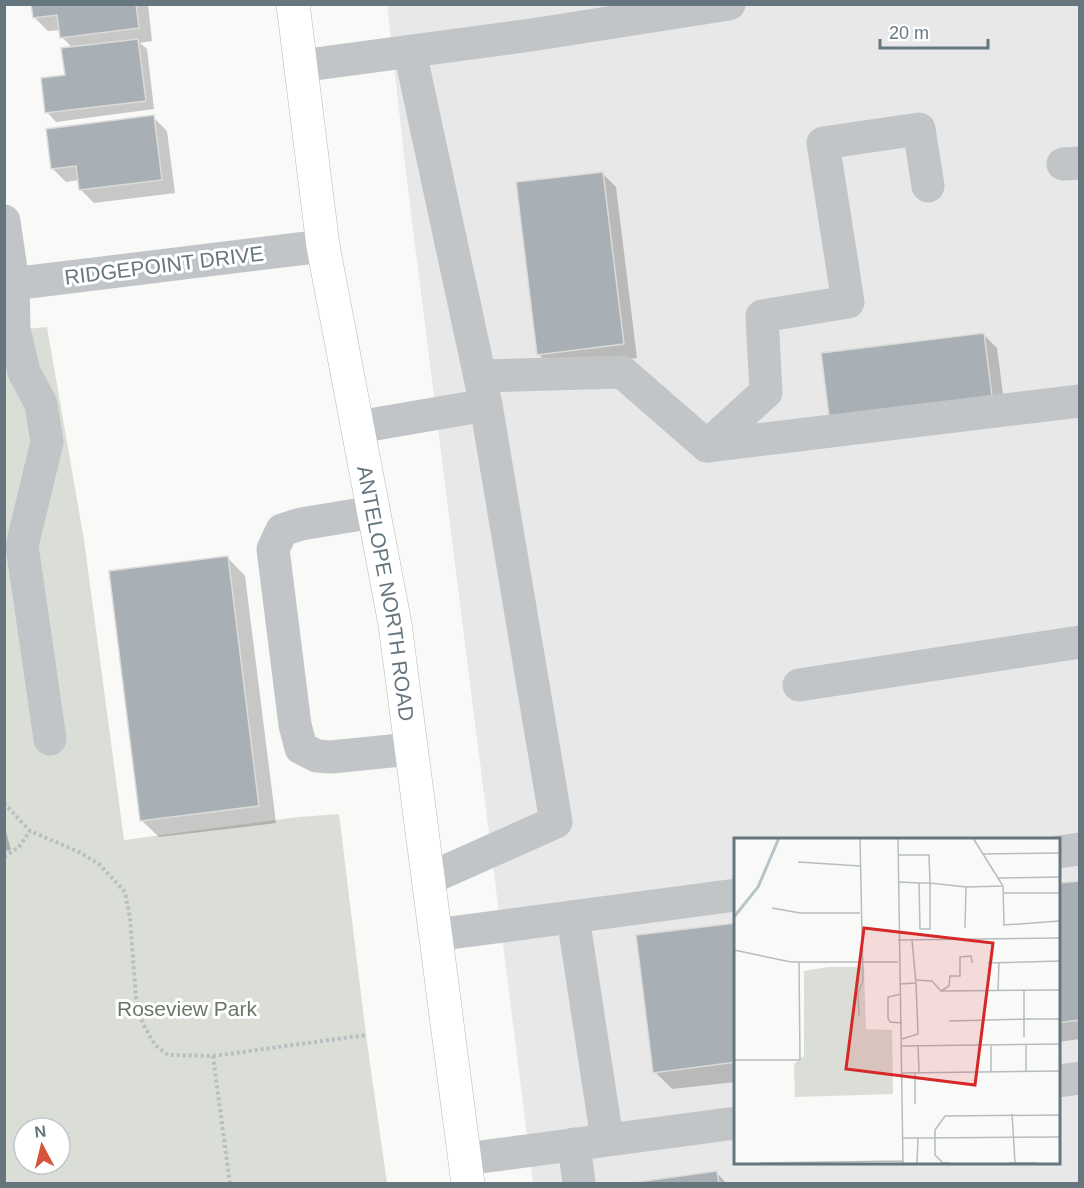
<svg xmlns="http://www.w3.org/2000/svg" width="1084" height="1188" viewBox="0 0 1084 1188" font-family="Arial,sans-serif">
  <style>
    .built { fill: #e7e8e7; fill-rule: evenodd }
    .green { fill: #daded7; fill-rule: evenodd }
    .shadow { fill: #0003 }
    .building { fill: #a9b0b5; stroke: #dbdbd9; stroke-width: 1.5 }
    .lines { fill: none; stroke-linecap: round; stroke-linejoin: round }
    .major-casing { stroke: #b4b9bc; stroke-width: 34 }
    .path { stroke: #bbbec0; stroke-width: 4; stroke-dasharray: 3 3; stroke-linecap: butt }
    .minor { stroke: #c1c5c8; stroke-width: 33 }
    .major { stroke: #fff; stroke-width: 33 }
    .labels { text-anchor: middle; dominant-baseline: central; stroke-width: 6; stroke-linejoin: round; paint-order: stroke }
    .street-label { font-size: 21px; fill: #66767f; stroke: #fff }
    .park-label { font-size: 21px; fill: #6a7865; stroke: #fff }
    .inset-river { fill: none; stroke: #b8c4c7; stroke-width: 3 }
    .inset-road { fill: none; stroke: #b5bdc0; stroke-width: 1.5 }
    .view { fill: #d62828; fill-opacity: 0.15; stroke: #d62828; stroke-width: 3 }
    .inset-edge { fill: none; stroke: #66767f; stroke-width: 3 }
  </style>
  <rect width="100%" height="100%" fill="#f9f9f7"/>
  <path class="built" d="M 387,5 L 1079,5 L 1079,1183 L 533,1183 L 409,198 ZM 736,840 L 1058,840 L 1058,1162 L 736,1162 Z"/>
  <path class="green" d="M 47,327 L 84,540 L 124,840 L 299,817 L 339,814 L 366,1035 L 387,1183 L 5,1183 L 4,331 ZM 24,1128 L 60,1128 L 60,1164 L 24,1164 Z"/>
  <g class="shadow">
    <polygon points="32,4 148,4 152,41 140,43 147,49 154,109 56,122 47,112 66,77 73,48 62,37 61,30 48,31 34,17"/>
    <polygon points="153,117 167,131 175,193 94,203 80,189 79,180 66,182 52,168"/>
    <polygon points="602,173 616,187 637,358 552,368 539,354"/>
    <polygon points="983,334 997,348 1006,417 845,437"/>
    <polygon points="228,558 245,576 276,823 159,837 141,820"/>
    <polygon points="4,824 11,850 4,851"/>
    <polygon points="1080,882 1080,1039 1058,1042 1058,885"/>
    <polygon points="736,925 736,1082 672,1089 655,1072"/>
    <polygon points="717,1173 727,1184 635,1184"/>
  </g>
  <g class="building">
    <polygon points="31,4 136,4 139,28 60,38 57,15 33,18"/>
    <polygon points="138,39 146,101 45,113 41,78 65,75 61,48"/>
    <polygon points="154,115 162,180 79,190 76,166 51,169 46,129"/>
    <polygon points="603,172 624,344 537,355 516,182"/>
    <polygon points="984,333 993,404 830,424 821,353"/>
    <polygon points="228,556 259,806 140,821 109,571"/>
    <polygon points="1080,881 1080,1020 1058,1023 1058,883"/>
    <polygon points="736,923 736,1062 653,1073 636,935"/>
    <polygon points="717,1171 719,1184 623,1184"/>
  </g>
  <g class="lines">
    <defs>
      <g id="major">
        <path id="s1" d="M 293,4 L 323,246 L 395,624 L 468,1184"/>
      </g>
    </defs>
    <use href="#major" class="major-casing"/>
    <g class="path">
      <polyline points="4,803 30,831 79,852 99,864 125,892 130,918 136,998 143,1024 155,1045 168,1055 213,1056 230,1184"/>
      <polyline points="4,857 19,847 30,831"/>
      <polyline points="213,1056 366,1035"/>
    </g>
    <g class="minor">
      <polyline points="300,66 531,35 729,4"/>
      <polyline points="1063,164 1080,163"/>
      <polyline points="4,221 13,283 14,329 24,372 41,404 47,442 22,546 50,739"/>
      <polyline points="4,285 323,246"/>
      <polyline points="481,376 622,372 707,446 1080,401"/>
      <polyline points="358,427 486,405 410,52"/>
      <polyline points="707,446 766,392 762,316 848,302 823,143 919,129 928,186"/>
      <polyline points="374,512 301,524 282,530 273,549 295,725 301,748 317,756 331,757 411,749"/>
      <polyline points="799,685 1080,642"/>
      <polyline points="1058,852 1080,849"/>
      <polyline points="428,879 556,822 486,405"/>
      <polyline points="573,917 607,1139"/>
      <polyline points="435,935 736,895"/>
      <polyline points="1058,1081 1080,1078"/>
      <polyline points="574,1144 579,1184"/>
      <polyline points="465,1159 736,1123"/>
    </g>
    <use href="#major" class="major"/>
  </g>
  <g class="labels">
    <g class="street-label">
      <text transform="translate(164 265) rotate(-7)">RIDGEPOINT DRIVE</text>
      <text stroke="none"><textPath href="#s1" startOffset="597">ANTELOPE NORTH ROAD</textPath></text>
    </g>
    <g class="park-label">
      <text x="187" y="1008">Roseview Park</text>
    </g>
  </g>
  <g transform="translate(734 838)">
    <rect width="326" height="326" fill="#f9f9f7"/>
    <path d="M 94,129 L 130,129 L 132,191 L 158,192 L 159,256 L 61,259 L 60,226 L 70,218 L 70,133 Z" fill="#daded7"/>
    <path class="inset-river" d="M 0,79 L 24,49 L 45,0"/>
    <path class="inset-road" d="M 164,0 L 169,325M 249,16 L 326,15M 164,17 L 195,17 L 196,45 L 185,45 L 186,91 L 196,91 L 196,45 L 232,49 L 231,90M 64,24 L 126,28M 265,40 L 326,39M 164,44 L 185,45M 269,48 L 270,87 L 326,83M 232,49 L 269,48 L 239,0M 269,55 L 326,55M 38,70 L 66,75 L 126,75M 164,102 L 326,100M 0,112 L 57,124 L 164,124M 254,125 L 326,123M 181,142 L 198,143 L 207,153 L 326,152M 166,146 L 182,145 L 178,102M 207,153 L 215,148 L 216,138 L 226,138 L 226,119 L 237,118 L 238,125M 264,153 L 265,125M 290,153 L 290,181 L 326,181M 167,156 L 154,159 L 154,180 L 156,184 L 168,185M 125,178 L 124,155 L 129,143 L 126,0M 215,183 L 290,181 L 290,199M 168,201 L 184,196 L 182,145M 292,206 L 292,234M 184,207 L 185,234M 168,208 L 326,206M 0,222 L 66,222 L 65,124M 257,234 L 257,207M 168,235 L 326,233M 181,266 L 181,234M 278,276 L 281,325M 169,300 L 184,300 L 183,325M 184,300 L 326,299M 26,325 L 169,323M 216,325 L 209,325 L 201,317 L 201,292 L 211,278 L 326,277M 275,325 L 303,325"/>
    <path class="view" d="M 130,90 L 259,105 L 241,247 L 112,231 Z"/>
    <rect width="326" height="326" class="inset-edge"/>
  </g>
  <rect width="1084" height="1188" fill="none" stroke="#66767f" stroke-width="12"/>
  <g transform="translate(42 1146) rotate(353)"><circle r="28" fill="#ffffff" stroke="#c2c8cc" stroke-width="1.5"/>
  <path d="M0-4.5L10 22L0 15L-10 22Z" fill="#d4553c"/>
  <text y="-9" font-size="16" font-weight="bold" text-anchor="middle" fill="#66767f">N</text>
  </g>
  <path d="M880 39v9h108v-9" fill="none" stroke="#66767f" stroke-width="3"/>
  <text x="889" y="39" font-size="18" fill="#66767f" stroke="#ffffff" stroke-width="4.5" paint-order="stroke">20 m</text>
</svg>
